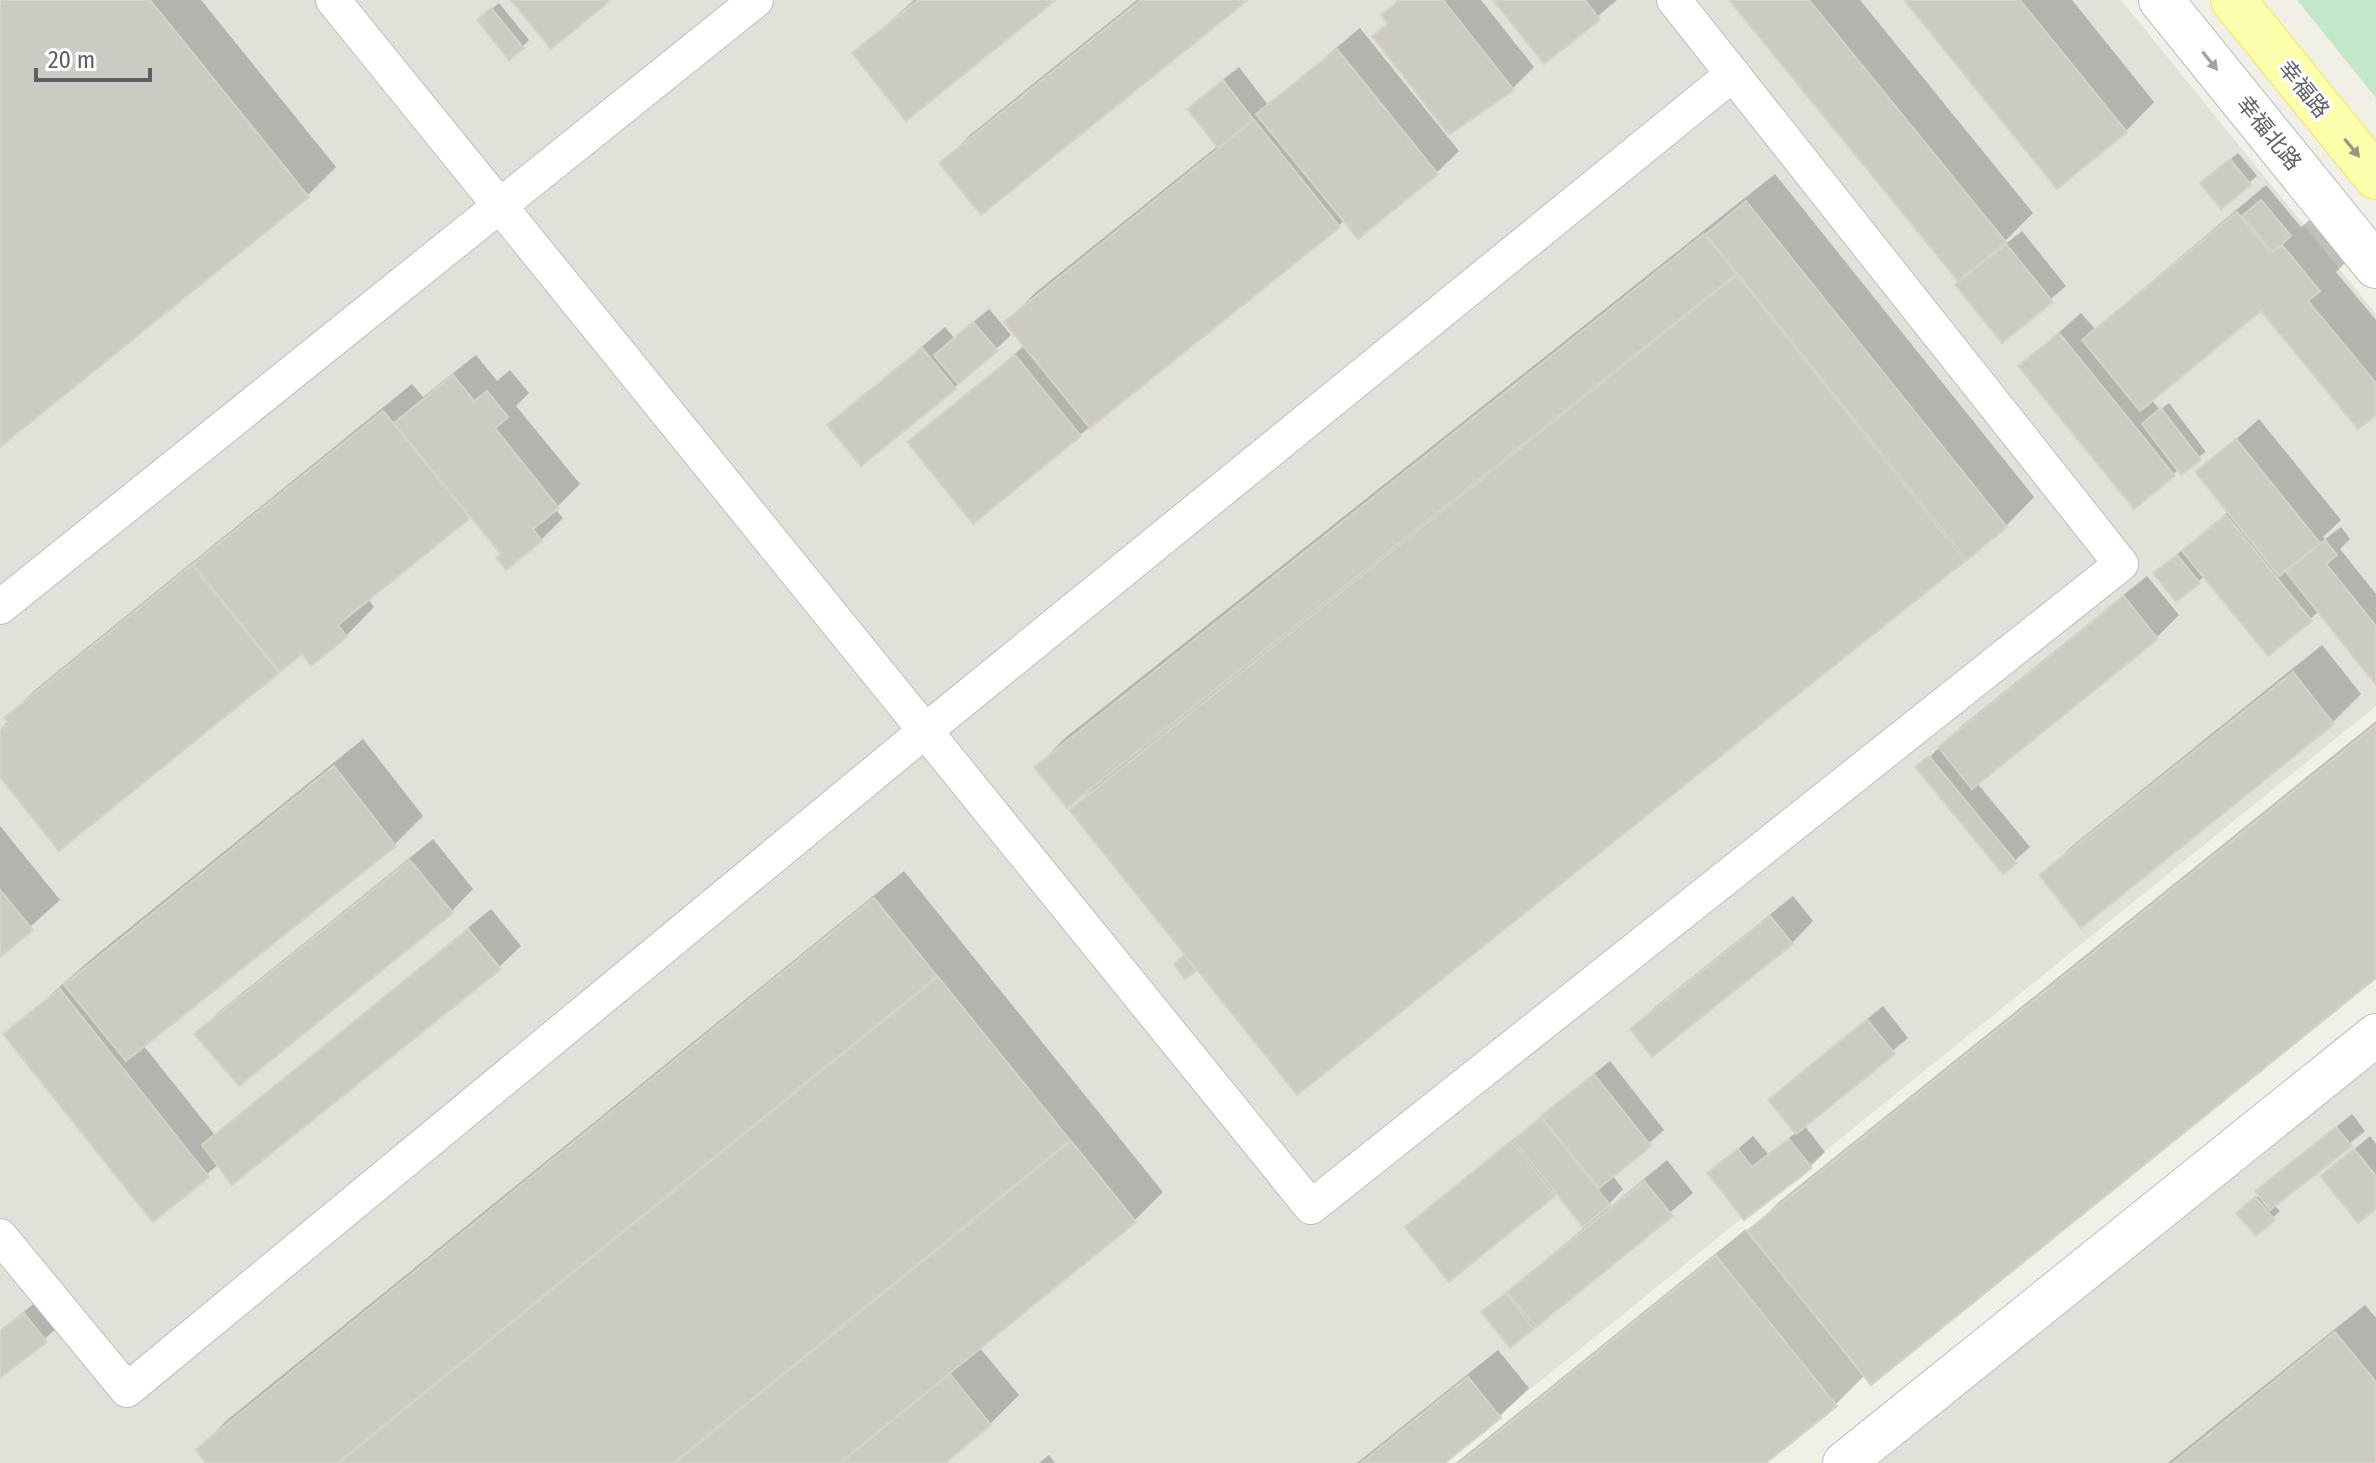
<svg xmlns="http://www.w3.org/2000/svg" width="2376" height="1463" viewBox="0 0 2376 1463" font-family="'Fira Sans Condensed','Noto Sans SC',sans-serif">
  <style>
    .industrial { fill: #e1e1da }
    .green { fill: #c2e8c9 }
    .shadow { fill: #0003 }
    .building { fill: #cbcac3; stroke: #d5d3c4; stroke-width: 2 }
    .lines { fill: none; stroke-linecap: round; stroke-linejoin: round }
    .minor-casing { stroke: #bdbec5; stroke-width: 36 }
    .tertiary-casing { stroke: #bdbec5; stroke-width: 44 }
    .secondary-casing { stroke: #bbbdc4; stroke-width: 46 }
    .primary-casing { stroke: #f4e35b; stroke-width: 46 }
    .minor { stroke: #fff; stroke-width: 34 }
    .tertiary { stroke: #fff; stroke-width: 42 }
    .secondary { stroke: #fff; stroke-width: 44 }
    .primary { stroke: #feffac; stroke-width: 44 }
    .oneway { fill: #9ea0a4 }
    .oneway2 { fill: #95987f }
    .labels { text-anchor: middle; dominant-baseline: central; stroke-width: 6; stroke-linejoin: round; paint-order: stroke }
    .street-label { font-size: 22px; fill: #5d6067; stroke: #fff }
  </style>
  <rect width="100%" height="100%" fill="#f0f0e6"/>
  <g class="industrial">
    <polygon points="0,0 2121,0 2376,314 2376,706 1439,1463 0,1463"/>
    <polygon points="2376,1055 2376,1463 1874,1463"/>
  </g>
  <polygon class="green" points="2297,0 2376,0 2376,98"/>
  <g class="shadow">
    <polygon points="0,0 201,0 336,167 308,195 0,444"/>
    <polygon points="914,0 1053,0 855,53"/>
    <polygon points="1137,0 1245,0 942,163 970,135"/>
    <polygon points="1398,0 1481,0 1534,67 1512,89 1374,36 1389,22 1384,15"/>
    <polygon points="1495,0 1617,0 1544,61"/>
    <polygon points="1731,0 1860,0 2033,213 2005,241 2007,243 2022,231 2066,286 2003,340 1958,285 1972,271"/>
    <polygon points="1907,0 2072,0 2154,102 2126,131"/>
    <polygon points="499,3 529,40 522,47 486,13"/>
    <polygon points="1360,28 1459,151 1437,172 1358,236 1345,220 1080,435 910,443 1025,345 1007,322 1035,293 1219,145 1190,109 1204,95 1239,67 1268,105"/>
    <polygon points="2238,153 2257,176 2222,206 2210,176"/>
    <polygon points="1775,174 2034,497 2006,526 1298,1092 1197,967 1194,969 1176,964 1187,954 1071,810 1093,788 1036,767 1065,738"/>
    <polygon points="2266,185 2301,227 2312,218 2347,261 2336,272 2376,320 2376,412 2261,308 2151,399 2160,410 2169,403 2206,452 2173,474 2021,366 2081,313 2095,329"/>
    <polygon points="989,309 1011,335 954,388 830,425 945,327 954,338"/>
    <polygon points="476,355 497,381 510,370 529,393 516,406 580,484 555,509 563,518 541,540 504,554 471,514 368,599 374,607 346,636 302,652 60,848 0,774 0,730 9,721 6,718 35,690 412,384 423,397"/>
    <polygon points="2259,419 2341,520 2323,537 2325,539 2341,527 2350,539 2340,549 2376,594 2376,682 2319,611 2310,619 2205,575 2198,582 2162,567 2229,511 2198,473"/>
    <polygon points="2147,576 2179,615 2157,637 1977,783 2030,847 2003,871 1918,768 1963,725"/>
    <polygon points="2322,645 2361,694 2333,722 2082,925 2042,876 2071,847"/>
    <polygon points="2376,721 2376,976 1866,1374 1836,1404 1763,1463 1456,1463 1746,1229 1748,1232 1779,1202"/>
    <polygon points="363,739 423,816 395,844 143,1045 215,1135 491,909 521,946 499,967 219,1164 153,1219 6,1034 95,956"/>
    <polygon points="0,826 60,900 0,954"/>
    <polygon points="433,839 473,889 452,911 239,1083 197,1034 219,1012"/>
    <polygon points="904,871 1163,1192 1135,1220 979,1347 1019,1395 990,1424 942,1463 208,1463 198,1450 226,1421"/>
    <polygon points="1793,896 1813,921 1792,943 1633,1029 1655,1007"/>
    <polygon points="1883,1006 1908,1038 1804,1125 1825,1152 1810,1167 1710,1173 1753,1136 1768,1154 1797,1132 1770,1100"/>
    <polygon points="1610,1061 1664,1130 1612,1175 1623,1189 1608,1205 1610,1207 1667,1160 1693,1193 1533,1328 1490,1306 1585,1227 1557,1192 1450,1279 1408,1227 1430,1206"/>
    <polygon points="2352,1114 2365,1131 2274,1205 2280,1211 2256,1233 2246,1207 2260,1195 2257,1191"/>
    <polygon points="2370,1136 2376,1144 2376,1207 2323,1176"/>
    <polygon points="39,1300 60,1326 0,1375 0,1330"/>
    <polygon points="2365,1305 2376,1318 2376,1463 2168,1463"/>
    <polygon points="1498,1350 1529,1388 1500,1416 1442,1463 1357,1463"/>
    <polygon points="1049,1455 1055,1463 1039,1463"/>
  </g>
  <g class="building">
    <polygon points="0,0 150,0 309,197 0,447"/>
    <polygon points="511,0 611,0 551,49"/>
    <polygon points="918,0 1056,0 906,121 852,53"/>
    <polygon points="1141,0 1248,0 981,215 939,163"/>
    <polygon points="1400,0 1443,0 1514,90 1449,135 1372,36 1388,24 1381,15"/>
    <polygon points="1493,0 1585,0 1600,20 1544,64"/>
    <polygon points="1729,0 1809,0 2006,242 1958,281"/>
    <polygon points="1904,0 2020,0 2127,132 2057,189"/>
    <polygon points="491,8 524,48 509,60 477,20"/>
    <polygon points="1337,49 1438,174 1358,239 1256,114"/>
    <polygon points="1223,80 1253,119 1218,148 1187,109"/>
    <polygon points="1254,120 1340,227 1090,428 1004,322"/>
    <polygon points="2230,159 2251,185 2221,209 2200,183"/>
    <polygon points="2261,200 2291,236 2272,252 2242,216"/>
    <polygon points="1746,201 2007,527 1967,560 1706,234"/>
    <polygon points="2237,212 2271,254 2282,245 2320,291 2308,301 2376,383 2376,415 2358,429 2261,311 2140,411 2082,340"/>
    <polygon points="1704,234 1736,274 1067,808 1034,767"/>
    <polygon points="2006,244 2053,302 2002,343 1955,285"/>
    <polygon points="1737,275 1965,561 1297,1095 1069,810"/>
    <polygon points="973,322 998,351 958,384 934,355"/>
    <polygon points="2059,333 2175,476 2134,509 2018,366"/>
    <polygon points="922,348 956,389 861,466 827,425"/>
    <polygon points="1015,355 1081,436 973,524 907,442"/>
    <polygon points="453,375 474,401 487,391 508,417 495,428 559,508 533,529 542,541 506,570 496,558 501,554 394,423"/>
    <polygon points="2161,408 2201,460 2181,475 2142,424"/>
    <polygon points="383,411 470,518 338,625 347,637 311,666 302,654 280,672 193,564"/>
    <polygon points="2236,439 2320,543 2279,576 2195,472"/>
    <polygon points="2226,515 2312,621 2268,656 2182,551"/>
    <polygon points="2325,540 2337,555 2326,564 2376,626 2376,685 2286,572"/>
    <polygon points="2177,555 2200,583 2176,602 2153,573"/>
    <polygon points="192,565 279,673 59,851 0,777 0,731 9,724 4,718"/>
    <polygon points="2124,596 2158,639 1972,789 1938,747"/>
    <polygon points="2293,672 2334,724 2081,928 2039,875"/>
    <polygon points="2376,725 2376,978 1871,1385 1747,1231"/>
    <polygon points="1929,756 2017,863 2003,874 1915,767"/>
    <polygon points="334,766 396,846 126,1061 64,985"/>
    <polygon points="410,860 453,913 239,1086 194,1034"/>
    <polygon points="0,890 33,930 0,957"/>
    <polygon points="874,898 937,976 337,1463 206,1463 195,1450"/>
    <polygon points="1770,916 1793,944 1652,1057 1630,1029"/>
    <polygon points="468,929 501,969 232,1185 202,1145"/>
    <polygon points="1184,955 1196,971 1185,979 1174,964"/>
    <polygon points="938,977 1070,1140 673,1463 339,1463"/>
    <polygon points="60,989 209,1177 153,1222 3,1034"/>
    <polygon points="1867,1019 1895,1054 1796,1134 1768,1100"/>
    <polygon points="1594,1074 1651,1146 1599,1188 1541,1116"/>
    <polygon points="1541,1118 1610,1205 1583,1227 1513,1140"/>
    <polygon points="2336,1127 2352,1146 2270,1210 2255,1191"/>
    <polygon points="1789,1139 1812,1168 1744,1220 1707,1173 1738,1149 1752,1167"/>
    <polygon points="1071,1141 1136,1222 839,1463 675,1463"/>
    <polygon points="1511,1141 1555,1196 1449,1282 1405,1227"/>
    <polygon points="2354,1149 2376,1176 2376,1209 2358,1223 2320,1176"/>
    <polygon points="1644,1181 1673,1216 1536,1327 1507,1292"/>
    <polygon points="2255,1197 2275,1220 2256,1236 2236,1213"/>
    <polygon points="1716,1256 1837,1406 1766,1463 1460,1463"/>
    <polygon points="1506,1293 1534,1329 1510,1348 1481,1312"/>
    <polygon points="24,1313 47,1342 0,1378 0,1331"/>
    <polygon points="2335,1332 2376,1382 2376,1463 2173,1463"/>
    <polygon points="950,1374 991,1425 945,1463 841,1463"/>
    <polygon points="1468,1377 1501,1418 1445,1463 1361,1463"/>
  </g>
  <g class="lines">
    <defs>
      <g id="minor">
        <polyline points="333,0 1311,1207 2121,564 1674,0"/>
        <polyline points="0,607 756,0"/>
        <polyline points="0,1236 127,1390 925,731 1733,74"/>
      </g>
      <polyline id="tertiary" points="1844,1463 2376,1035"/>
      <polyline id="secondary" points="2161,0 2376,266"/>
      <polyline id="primary" points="2233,0 2376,177"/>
    </defs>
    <use href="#minor" class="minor-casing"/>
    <use href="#tertiary" class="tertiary-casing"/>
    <use href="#secondary" class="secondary-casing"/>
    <use href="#primary" class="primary-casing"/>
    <use href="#minor" class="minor"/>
    <use href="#tertiary" class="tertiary"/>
    <use href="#secondary" class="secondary"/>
    <use href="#primary" class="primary"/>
  </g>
  <defs><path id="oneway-solid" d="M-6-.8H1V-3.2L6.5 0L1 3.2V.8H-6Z" transform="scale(2)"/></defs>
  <use class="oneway" href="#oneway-solid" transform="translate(2210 61) rotate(51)"/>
  <use class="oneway2" href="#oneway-solid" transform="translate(2352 148) rotate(51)"/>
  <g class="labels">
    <g class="street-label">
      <text transform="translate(2304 89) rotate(51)">幸福路</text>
      <text transform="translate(2269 133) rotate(51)">幸福北路</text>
    </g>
  </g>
  <path d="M36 68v12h114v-12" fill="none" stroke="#5d6067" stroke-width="4"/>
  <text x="48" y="68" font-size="24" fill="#5d6067" stroke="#ffffff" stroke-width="6" paint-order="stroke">20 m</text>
</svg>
